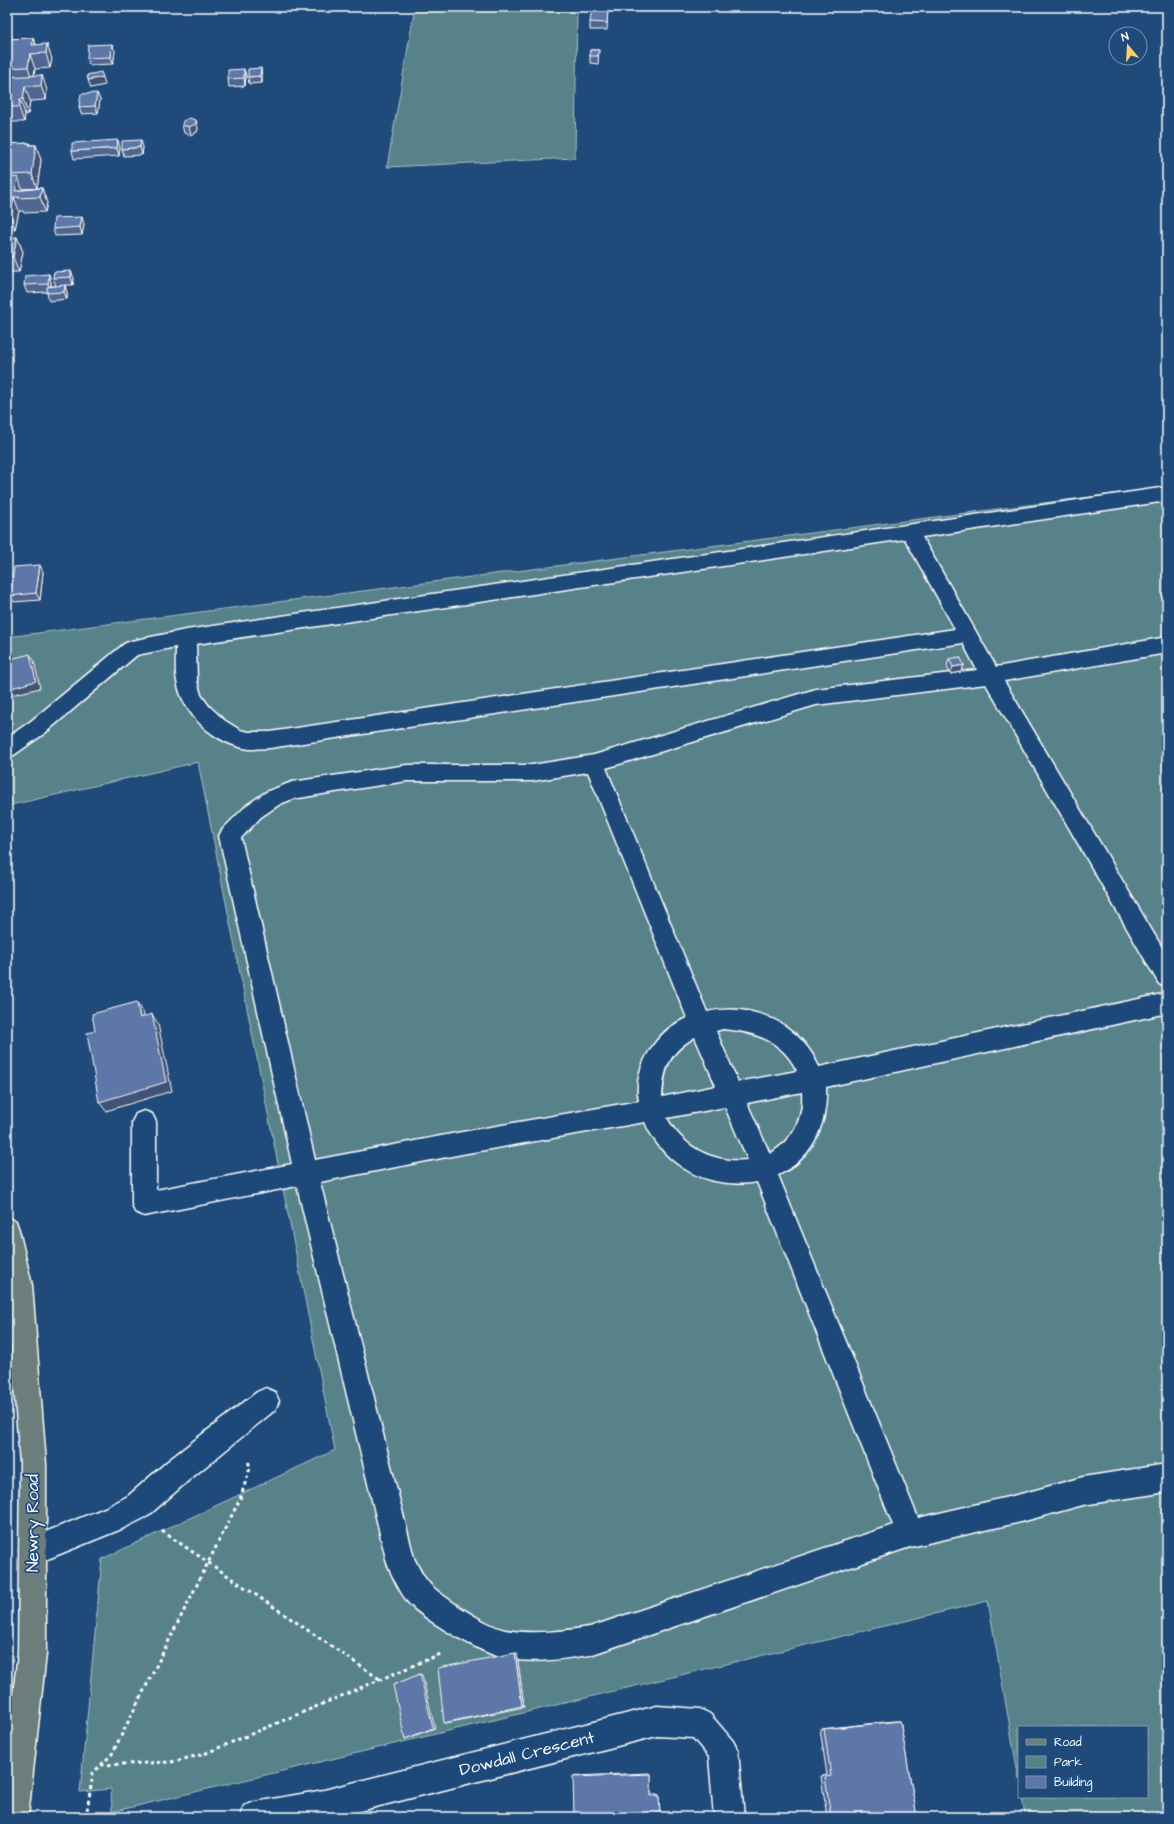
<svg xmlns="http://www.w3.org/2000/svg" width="1174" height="1824" viewBox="0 0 1174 1824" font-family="'Architects Daughter',sans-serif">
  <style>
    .green { fill: #588289; stroke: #acc0c4 }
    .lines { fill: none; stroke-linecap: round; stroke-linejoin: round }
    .minor-casing { stroke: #fff; stroke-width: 3 }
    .major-casing { stroke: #fff; stroke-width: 3 }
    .path { stroke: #fff; stroke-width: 3; stroke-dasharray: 3.5 3.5; stroke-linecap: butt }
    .minor { fill: #1f4a7a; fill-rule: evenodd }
    .major { fill: #6c7e7c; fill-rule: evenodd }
    .wall { fill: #506690; stroke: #fff }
    .shaded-wall { fill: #415376; stroke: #fff }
    .building { fill: #5d77a8; stroke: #fff }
    .labels { text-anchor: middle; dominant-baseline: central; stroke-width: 3.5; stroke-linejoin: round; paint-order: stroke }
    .near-street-label { font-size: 17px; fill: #fff; stroke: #1f4a7a }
  </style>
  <rect width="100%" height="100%" fill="#1f4a7a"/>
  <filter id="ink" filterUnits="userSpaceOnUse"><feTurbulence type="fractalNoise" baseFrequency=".025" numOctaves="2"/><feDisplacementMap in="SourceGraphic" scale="8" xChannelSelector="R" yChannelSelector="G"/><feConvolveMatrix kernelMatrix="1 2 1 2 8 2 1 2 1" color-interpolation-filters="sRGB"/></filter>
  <g filter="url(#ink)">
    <g class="green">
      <polygon points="415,7 577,7 575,158 387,167"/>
      <polygon points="1167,487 1167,1817 1025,1817 1022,1797 1147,1797 1147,1727 1019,1727 1019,1780 988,1601 112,1812 111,1789 80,1792 102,1559 335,1450 198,762 7,806 7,637"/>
    </g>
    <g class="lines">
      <defs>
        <g id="minor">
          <path d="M 1167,487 L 1167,501 L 922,537 L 996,667 L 1167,637 L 1167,653 L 1004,681 L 1167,956 L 1167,987 L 1159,984 L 986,684 L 816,705 L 606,768 L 707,1012 C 754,1002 800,1024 819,1067 L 1167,993 L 1167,1013 L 826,1087 C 828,1123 813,1159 778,1175 L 918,1518 L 1021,1494 L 1083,1477 L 1167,1464 L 1167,1492 L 1083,1505 L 1021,1522 L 910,1547 L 590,1655 C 562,1659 533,1664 504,1658 C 483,1654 420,1618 407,1601 C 399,1590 392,1576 387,1563 L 297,1186 L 144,1216 L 135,1212 L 132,1204 L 132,1122 L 136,1114 L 144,1111 L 152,1114 L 156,1122 L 156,1190 L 292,1164 L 219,836 L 222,830 L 247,805 L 266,792 L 292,782 L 407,765 L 532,765 L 594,755 L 816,689 L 977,670 L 963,643 L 270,748 C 263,748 256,749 249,749 C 215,744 183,715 177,681 C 175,670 176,659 176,647 L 137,655 L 45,733 L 14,755 L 7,757 L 7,738 L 31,721 L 124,644 L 131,641 L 186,630 ZM 905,539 L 955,629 L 270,732 L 249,732 L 240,730 L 224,720 L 209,706 L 201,695 L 197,681 L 196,644 ZM 588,772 L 687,1018 C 657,1030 632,1068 639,1101 L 462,1132 L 315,1160 L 241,838 L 261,817 L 280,804 L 293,799 L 329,793 L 407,781 L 532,781 ZM 723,1029 C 755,1032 782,1040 797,1071 L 738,1082 L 716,1031 ZM 695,1037 L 716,1086 L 662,1097 C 664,1068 668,1053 695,1037 ZM 802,1092 C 804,1119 793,1139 770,1154 L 747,1103 ZM 725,1107 L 748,1160 C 714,1163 684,1149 667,1118 ZM 645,1122 C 664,1167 709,1190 757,1182 L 893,1525 L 590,1627 C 562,1631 534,1635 505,1630 C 489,1627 438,1595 428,1582 C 422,1575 418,1566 414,1558 L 320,1182 L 462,1154 Z"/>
          <polygon points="266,1388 275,1392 279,1401 275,1410 189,1480 148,1516 124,1528 33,1565 23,1561 19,1551 23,1541 105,1508 128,1496 169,1460 257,1392"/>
          <polygon points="657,1706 700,1709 710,1714 733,1741 738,1751 744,1817 714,1817 709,1757 693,1738 657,1736 336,1817 240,1817 244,1806 255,1802 324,1790"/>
        </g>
        <polygon id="major" points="7,1218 16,1221 19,1230 32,1285 46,1464 46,1654 28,1817 7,1817 7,1742 18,1654 20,1464 7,1294"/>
      </defs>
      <use href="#minor" class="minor-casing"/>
      <use href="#major" class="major-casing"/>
      <g class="path">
        <polyline points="162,1531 381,1680"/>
        <polyline points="101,1765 171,1762 204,1754 443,1653"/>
        <polyline points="86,1817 93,1773 112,1754 240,1499 250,1468 248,1460"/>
      </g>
      <use href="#minor" class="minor"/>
      <use href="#major" class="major"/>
    </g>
    <g class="wall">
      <polygon points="608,7 607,30 590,30 590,22"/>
      <polygon points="33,38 36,44 52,59 50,68 35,69 34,76 47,90 46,100 30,101 28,114 25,114 24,122 7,122 7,39"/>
      <polygon points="590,50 599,50 598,64 590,63"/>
      <polygon points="115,51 113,64 89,65 87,58"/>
      <polygon points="244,69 246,76 245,86 229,87 228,79"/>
      <polygon points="262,76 262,83 249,84 248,77"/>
      <polygon points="97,93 100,100 98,113 81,114 79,107"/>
      <polygon points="182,125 198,128 197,132 191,135 184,133"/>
      <polygon points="30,143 31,145 36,145 41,160 37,189 22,189 42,188 47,203 45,212 24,213 23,211 19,211 15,229 7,230 7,144"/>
      <polygon points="143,147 142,155 124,156 122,149"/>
      <polygon points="120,148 119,156 74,159 72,151"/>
      <polygon points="84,224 82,235 55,236 53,229"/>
      <polygon points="7,234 9,238 17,237 23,252 19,272 7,272"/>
      <polygon points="54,272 74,278 73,285 65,285 67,293 67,299 49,301 47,293 47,292 27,293 24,285 49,274 51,282 51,286 56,286 53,278"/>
      <polygon points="43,572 40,600 14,602 10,596"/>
      <polygon points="949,659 964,665 961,672 950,674 947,666"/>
      <polygon points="517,1654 524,1707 446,1723 444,1723"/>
      <polygon points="894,1721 900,1721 917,1817 827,1817 821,1776 827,1775 820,1729"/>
      <polygon points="649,1773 651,1774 651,1794 657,1794 659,1795 660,1817 573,1777 573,1776"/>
    </g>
    <g class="shaded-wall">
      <polygon points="33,38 38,53 32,45"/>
      <polygon points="47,44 52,59 50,68 46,53"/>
      <polygon points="112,44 115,51 113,64 111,57"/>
      <polygon points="30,54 35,69 33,82 28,67"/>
      <polygon points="261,68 262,76 262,83 260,76"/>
      <polygon points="244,69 246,76 245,86 244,78"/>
      <polygon points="42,75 47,90 46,100 41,86"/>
      <polygon points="103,77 105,85 91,88 88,80"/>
      <polygon points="25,86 30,101 28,114 23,99"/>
      <polygon points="97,93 100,100 98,113 95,106"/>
      <polygon points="20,99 25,114 24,122 19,107"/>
      <polygon points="196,120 198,128 197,132 191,135 189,127"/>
      <polygon points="118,140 120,148 119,156 117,148"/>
      <polygon points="141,140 143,147 142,155 140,147"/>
      <polygon points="30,143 34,156 36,145 41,160 37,189 32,174"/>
      <polygon points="18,177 23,192 15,191"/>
      <polygon points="42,188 47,203 45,212 40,197"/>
      <polygon points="14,197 19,211 15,229 10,215"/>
      <polygon points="82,217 84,224 82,235 80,227"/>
      <polygon points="17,237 23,252 19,272 13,257"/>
      <polygon points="71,271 74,278 73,285 71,277"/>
      <polygon points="49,274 51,282 50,291 48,284"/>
      <polygon points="65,285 67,293 67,299 64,292"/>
      <polygon points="7,292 9,295 7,303"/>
      <polygon points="40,565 43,572 40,600 36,593"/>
      <polygon points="30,654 34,661 40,688 11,695 8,689"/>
      <polygon points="964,665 961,672 950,674 953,667"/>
      <polygon points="137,1002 143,1012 147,1028 140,1018"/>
      <polygon points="152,1014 158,1024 172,1091 106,1111 99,1102"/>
      <polygon points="515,1653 517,1654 524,1707 522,1706"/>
      <polygon points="420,1674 422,1675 435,1728 405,1739"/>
    </g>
    <g class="building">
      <polygon points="592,7 608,7 607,23 590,22"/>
      <polygon points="33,38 32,45 47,44 46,53 30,54 28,67 7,68 7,39"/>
      <polygon points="112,44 111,57 87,58 88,45"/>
      <polygon points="590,50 599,50 598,56 590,56"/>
      <polygon points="261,68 260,76 248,77 248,69"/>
      <polygon points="244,69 244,78 228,79 228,70"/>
      <polygon points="101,72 103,77 88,80 87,75"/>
      <polygon points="42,75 41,86 25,86 23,99 20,99 19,107 7,107 7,77"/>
      <polygon points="97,93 95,106 79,107 81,94"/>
      <polygon points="189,118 196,120 196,124 189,127 182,125 183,121"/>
      <polygon points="118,140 117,148 72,151 72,143"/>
      <polygon points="141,140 140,147 122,149 122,141"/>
      <polygon points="30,143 29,145 36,145 32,174 7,175 7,144"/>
      <polygon points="18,177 15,191 42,188 40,197 18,198 19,197 14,197 10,215 7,215 7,178"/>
      <polygon points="82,217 80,227 53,229 54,218"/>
      <polygon points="17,237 13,257 7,257 7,238"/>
      <polygon points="71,271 71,277 53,278 54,272"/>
      <polygon points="49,274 48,284 24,285 25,276"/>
      <polygon points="65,285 64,292 47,293 47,287"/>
      <polygon points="40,565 36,593 10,596 14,567"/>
      <polygon points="30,654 36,681 8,689 7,686 7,660"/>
      <polygon points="960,657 964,665 953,667 949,659"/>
      <polygon points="137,1002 140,1018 152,1014 166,1082 99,1102 87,1033 95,1031 92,1014"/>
      <polygon points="515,1653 522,1706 444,1723 438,1668"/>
      <polygon points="420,1674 433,1728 405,1739 393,1685"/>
      <polygon points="900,1721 917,1817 831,1817 825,1777 831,1776 824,1729"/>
      <polygon points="651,1774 651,1796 659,1795 660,1817 574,1817 573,1777"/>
    </g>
  </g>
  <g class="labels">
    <g class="near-street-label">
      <text transform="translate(33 1523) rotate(-90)">Newry Road</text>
      <text transform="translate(527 1754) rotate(-14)">Dowdall Crescent</text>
    </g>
  </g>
  <rect width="1174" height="1824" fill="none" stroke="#1f4a7a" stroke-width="24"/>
  <rect x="12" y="12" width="1150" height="1800" fill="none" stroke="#fff" stroke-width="1.5" filter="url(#ink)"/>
  <rect x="1018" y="1726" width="130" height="72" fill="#1f4a7a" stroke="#7992af"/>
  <rect x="1026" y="1739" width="20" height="6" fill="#6c7e7c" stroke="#7992af"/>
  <text x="1054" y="1746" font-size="12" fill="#ffffff">Road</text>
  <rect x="1026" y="1756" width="20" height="12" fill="#588289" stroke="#7992af"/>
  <text x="1054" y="1766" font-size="12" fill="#ffffff">Park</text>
  <rect x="1026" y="1776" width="20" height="12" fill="#5d77a8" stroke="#7992af"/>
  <text x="1054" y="1786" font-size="12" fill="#ffffff">Building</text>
  <g transform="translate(1128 46) rotate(342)"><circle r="19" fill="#1f4a7a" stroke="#7992af"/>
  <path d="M0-3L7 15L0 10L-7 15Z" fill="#ffd166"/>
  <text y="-6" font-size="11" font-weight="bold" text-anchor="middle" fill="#ffffff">N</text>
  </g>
</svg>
